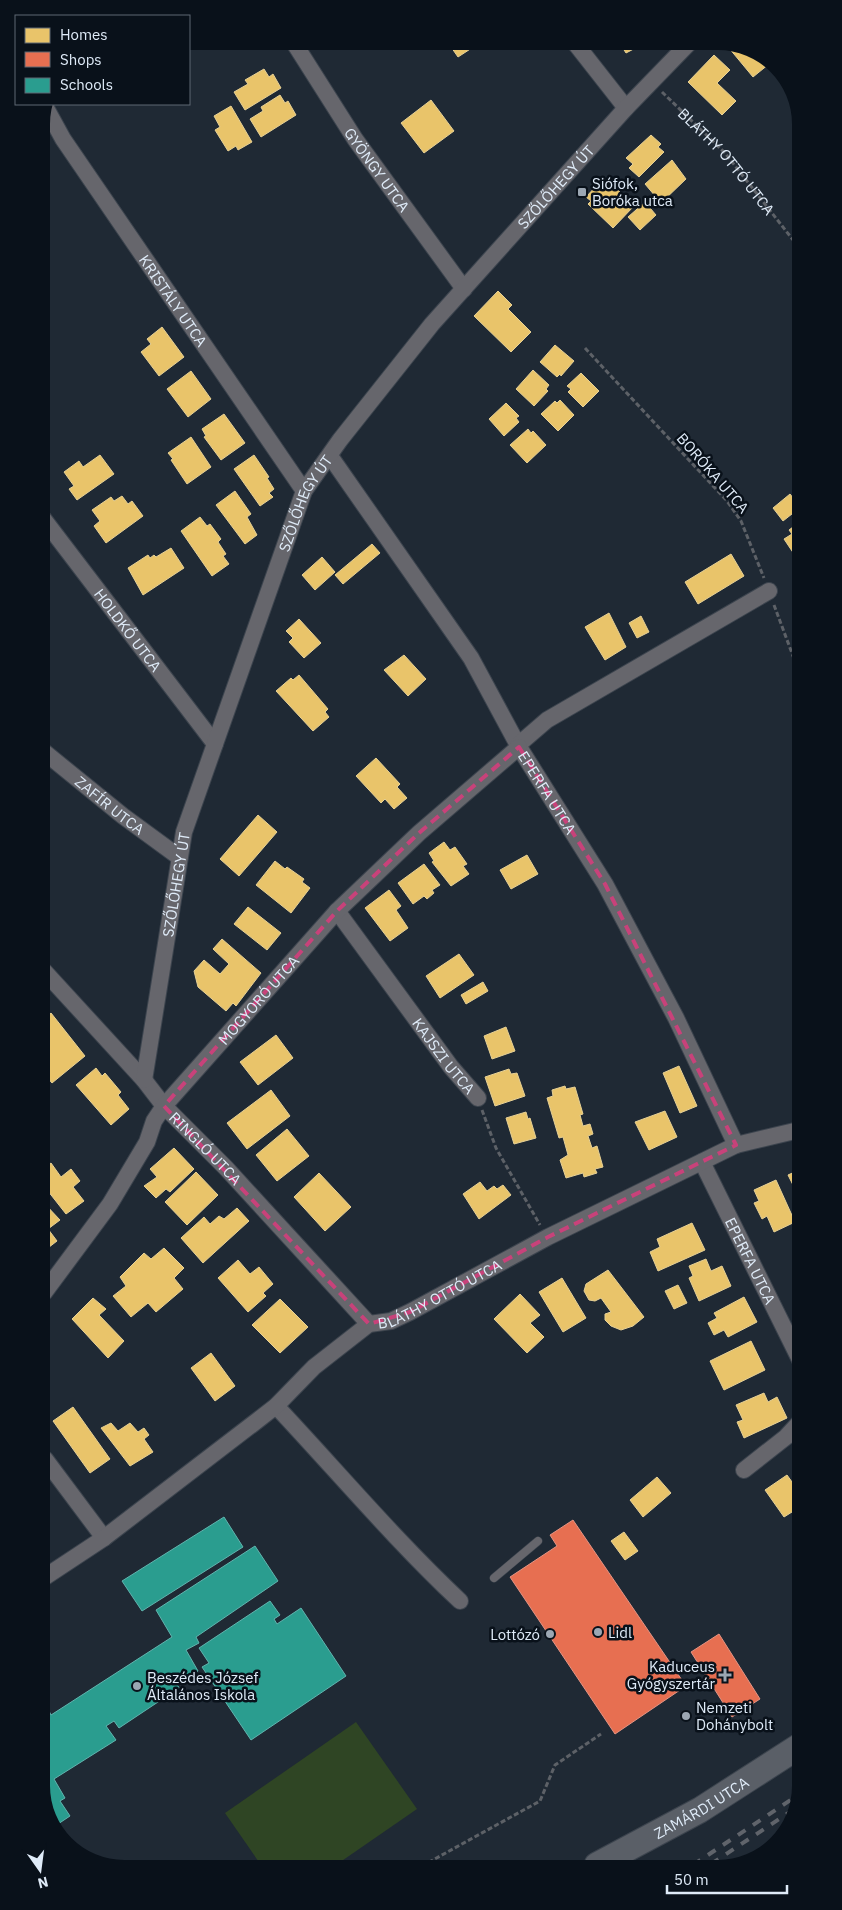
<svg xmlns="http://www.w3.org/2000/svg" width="842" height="1910" viewBox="0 0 842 1910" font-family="'IBM Plex Sans',sans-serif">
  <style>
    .green { fill: #2f4524 }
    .homes { fill: #e9c46a; stroke: #e6d095 }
    .shops { fill: #e76f51; stroke: #e59483 }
    .schools { fill: #2a9d8f; stroke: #60b4ae }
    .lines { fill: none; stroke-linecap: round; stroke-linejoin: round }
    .lane-casing { stroke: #3c444e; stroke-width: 9 }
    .street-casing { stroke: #3c444e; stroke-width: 18 }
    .primary-casing { stroke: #3c444e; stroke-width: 27 }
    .path { stroke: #5d6167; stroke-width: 3; stroke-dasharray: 5 2.5; stroke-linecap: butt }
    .lane { stroke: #66666c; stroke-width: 8 }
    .street { stroke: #66666c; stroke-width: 16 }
    .primary { stroke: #5a5f67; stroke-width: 25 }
    .rail { stroke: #60646b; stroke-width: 4; stroke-dasharray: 9 9; stroke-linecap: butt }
    .marked { fill: none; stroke: #c8427a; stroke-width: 4; stroke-dasharray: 10 6; stroke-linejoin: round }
    .poi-dot { fill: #9ca7b3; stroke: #09111a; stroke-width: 2 }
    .labels { text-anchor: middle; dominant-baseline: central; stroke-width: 5; stroke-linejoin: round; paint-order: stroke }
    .street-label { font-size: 15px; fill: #dfebf8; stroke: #09111a }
    .poi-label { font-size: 15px; fill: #dfebf8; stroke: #09111a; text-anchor: start }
  </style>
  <rect width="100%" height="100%" fill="#1f2934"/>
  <polygon class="green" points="356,1722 417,1809 333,1867 263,1868 225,1813"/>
  <g class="homes">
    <polygon points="619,42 644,42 645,43 626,53"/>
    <polygon points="724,42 768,58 769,64 753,77"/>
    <polygon points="449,44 478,44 458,57"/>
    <polygon points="714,55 730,70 717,83 736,101 722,115 688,82"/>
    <polygon points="264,69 269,77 273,74 281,88 245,110 234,92 248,84 245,80"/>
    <polygon points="280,95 285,103 288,101 296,115 261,137 250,119 263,111 261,107"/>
    <polygon points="431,100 454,131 424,153 401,123"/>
    <polygon points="231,106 252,142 238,150 236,146 228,151 215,130 220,127 214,116"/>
    <polygon points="651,135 661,144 658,147 664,152 639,177 629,168 633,164 626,158"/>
    <polygon points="672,160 686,179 661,203 645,184"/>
    <polygon points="598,184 605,189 608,186 612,190 615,187 634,206 613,228 588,204 591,201 586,197"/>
    <polygon points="645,202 656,215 640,230 628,217"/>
    <polygon points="498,291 512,305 508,309 531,332 511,352 474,316"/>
    <polygon points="162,327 184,357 159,376 141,352 151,344 147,339"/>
    <polygon points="555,345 574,361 561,376 560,374 557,377 540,362"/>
    <polygon points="533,370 549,385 546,389 548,391 534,406 516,389"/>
    <polygon points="191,371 211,399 188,417 167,389"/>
    <polygon points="581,373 599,391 583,407 568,392 571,389 567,386"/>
    <polygon points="560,400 574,415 558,431 541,414 555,401 557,403"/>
    <polygon points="506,403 519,416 516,418 519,422 504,436 489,419"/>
    <polygon points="224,414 245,443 221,460 204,437 206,436 202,429"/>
    <polygon points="528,429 531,433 533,431 546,445 527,463 510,445"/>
    <polygon points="191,437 211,467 187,484 171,460 173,459 168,453"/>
    <polygon points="100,455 114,474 77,500 69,489 74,486 64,472 79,461 83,467"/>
    <polygon points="254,455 269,477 267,478 274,489 269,493 273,497 260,506 234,469"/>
    <polygon points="235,491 251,514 247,517 257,535 245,544 216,505"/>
    <polygon points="790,494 797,503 797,510 783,521 773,508"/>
    <polygon points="122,496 128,504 132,501 143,516 106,543 94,526 100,521 92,510 111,497 114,501"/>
    <polygon points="200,517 207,526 210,524 221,539 218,542 226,554 223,556 229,564 212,576 181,531"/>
    <polygon points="797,524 797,556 796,557 784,539 792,534 789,530"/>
    <polygon points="372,544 380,553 343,584 335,575"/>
    <polygon points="171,548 184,568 143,595 128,568 148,555 150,558 154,555 156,557"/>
    <polygon points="731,554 744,576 698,604 685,582"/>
    <polygon points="322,557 335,572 315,590 302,575"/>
    <polygon points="609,613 626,647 605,660 585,627"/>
    <polygon points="641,616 649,632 637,638 629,623"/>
    <polygon points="299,619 321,643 304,658 289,642 293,638 286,631"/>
    <polygon points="404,655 426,679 408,696 384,670"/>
    <polygon points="299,675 328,709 325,712 329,717 313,731 276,691 291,678 293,680"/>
    <polygon points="376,758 400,784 397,787 407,798 394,809 385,799 381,803 356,776"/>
    <polygon points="258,815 277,832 239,876 220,859"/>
    <polygon points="444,842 450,850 455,847 467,864 463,866 469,874 451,886 432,862 434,861 429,853"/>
    <polygon points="527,855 538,874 511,889 500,870"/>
    <polygon points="275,861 285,869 287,867 304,879 302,882 310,888 291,913 256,885"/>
    <polygon points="424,864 440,885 432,890 434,893 427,899 424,896 413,904 398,883"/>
    <polygon points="389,890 401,906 396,910 408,928 390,941 365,908"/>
    <polygon points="248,907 281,933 267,950 234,924"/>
    <polygon points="222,939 261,973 236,1006 233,1003 226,1011 198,987 194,971 204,960 220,974 229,964 213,949"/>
    <polygon points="459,954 474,975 440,998 426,976"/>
    <polygon points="483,982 488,991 466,1004 461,995"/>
    <polygon points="51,1013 85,1056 52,1083 46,1076 44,1078 44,1019"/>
    <polygon points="506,1027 515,1051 492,1059 484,1036"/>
    <polygon points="276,1035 293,1058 258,1085 240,1062"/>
    <polygon points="679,1066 697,1106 680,1113 663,1073"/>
    <polygon points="96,1068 102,1076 105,1073 121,1092 118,1095 129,1109 111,1125 76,1085"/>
    <polygon points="509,1069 511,1074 517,1073 525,1096 495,1106 485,1077"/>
    <polygon points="565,1086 566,1089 575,1087 583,1114 580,1115 583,1126 590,1124 593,1134 588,1136 592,1148 597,1146 603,1167 595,1169 597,1173 584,1177 583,1173 566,1178 560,1160 568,1155 563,1137 559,1138 547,1098 553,1096 552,1090"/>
    <polygon points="271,1090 290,1116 247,1149 227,1123"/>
    <polygon points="665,1111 677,1137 649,1150 635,1122"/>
    <polygon points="526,1112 528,1119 530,1118 536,1138 514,1144 506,1118"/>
    <polygon points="287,1129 309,1156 277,1181 256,1155"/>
    <polygon points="174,1148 194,1169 170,1192 166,1189 156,1198 144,1186 157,1177 150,1169"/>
    <polygon points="51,1163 61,1177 71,1169 80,1181 73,1187 84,1201 66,1214 44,1186 44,1168"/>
    <polygon points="799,1170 799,1187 795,1189 788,1175"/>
    <polygon points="196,1172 218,1195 187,1225 165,1202"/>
    <polygon points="319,1173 351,1207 325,1231 294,1197"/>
    <polygon points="776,1180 795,1222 774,1232 767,1216 762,1219 754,1203 759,1201 754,1190"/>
    <polygon points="480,1182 487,1191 494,1186 497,1189 503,1185 511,1195 479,1219 463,1194"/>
    <polygon points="44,1203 60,1220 48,1229 57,1241 44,1251"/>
    <polygon points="237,1208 249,1221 203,1263 181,1238 204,1217 210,1224 219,1216 224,1219"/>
    <polygon points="692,1223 705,1250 658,1271 650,1252 660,1247 657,1239"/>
    <polygon points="164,1248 184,1268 174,1278 183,1289 156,1312 148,1303 131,1317 113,1296 126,1286 120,1277 144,1253 151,1259"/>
    <polygon points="706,1259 711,1271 722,1266 731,1286 699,1301 689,1278 693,1276 689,1266"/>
    <polygon points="238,1260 250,1274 259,1267 273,1284 263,1293 266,1296 248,1312 218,1278"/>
    <polygon points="608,1270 644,1317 633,1326 621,1330 611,1326 605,1320 605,1314 611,1312 601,1298 595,1301 589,1300 584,1291 586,1284"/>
    <polygon points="562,1278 586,1318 563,1332 539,1292"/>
    <polygon points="678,1285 687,1303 674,1309 665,1291"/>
    <polygon points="520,1294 540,1315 530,1323 544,1337 527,1353 494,1319"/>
    <polygon points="744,1297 757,1322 728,1337 724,1330 714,1335 708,1323 717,1318 714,1313"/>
    <polygon points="93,1298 106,1309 99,1315 124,1341 108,1358 72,1319"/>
    <polygon points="280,1299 308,1327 280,1353 252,1325"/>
    <polygon points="751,1341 765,1370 724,1390 710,1361"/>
    <polygon points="211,1353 235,1386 215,1401 191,1368"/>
    <polygon points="764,1393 768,1402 777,1397 787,1418 744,1438 737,1422 743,1420 736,1405"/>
    <polygon points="73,1407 110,1459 90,1473 53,1421"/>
    <polygon points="111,1423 118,1431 130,1423 138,1432 144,1428 149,1435 144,1439 153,1452 130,1466 101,1428"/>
    <polygon points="787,1475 800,1493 800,1507 784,1517 765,1490"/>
    <polygon points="657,1477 671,1493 643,1517 630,1500"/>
    <polygon points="624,1532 638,1551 625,1560 611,1541"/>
  </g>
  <g class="shops">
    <polygon points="573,1520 686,1686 615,1734 510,1577 557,1546 550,1535"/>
    <polygon points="719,1634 760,1699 732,1717 691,1652"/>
  </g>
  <g class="schools">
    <polygon points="224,1517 243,1547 142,1611 122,1581"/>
    <polygon points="255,1546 278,1581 196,1637 199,1643 186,1650 198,1671 177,1684 179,1688 119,1728 114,1721 106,1726 116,1740 54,1779 65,1798 60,1801 70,1816 55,1826 46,1813 45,1710 48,1709 51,1715 172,1637 156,1610"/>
    <polygon points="270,1601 280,1615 274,1619 277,1624 301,1608 346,1676 251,1740 202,1667 209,1663 199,1648"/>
  </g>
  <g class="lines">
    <defs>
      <polyline id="lane" points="494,1578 538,1541"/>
      <g id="street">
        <polyline points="575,43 626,108"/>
        <path id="s2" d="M 296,46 L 355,139 L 464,289"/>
        <path id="s3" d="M 46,108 L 63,139 L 304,491"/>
        <path id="s4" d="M 330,456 L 471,658 L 519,747 L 605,884 L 676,1018 L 736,1145"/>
        <path id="s5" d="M 42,517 L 215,744"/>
        <polyline points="518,745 547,720 769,591"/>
        <path id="s6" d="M 43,751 L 123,816 L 179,857"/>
        <path id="s7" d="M 337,911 L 451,1067 L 478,1098"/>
        <path id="s8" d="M 44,971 L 144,1080 L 164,1106 L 226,1168 L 369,1324"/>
        <path id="s9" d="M 144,1080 L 184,832 L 304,491 L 340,440 L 432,324 L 626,108 L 690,42"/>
        <path id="s10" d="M 702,1162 L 800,1360"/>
        <path id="s11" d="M 44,1293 L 110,1204 L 147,1142 L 154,1121 L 164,1106 L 337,911 L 419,833 L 519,747"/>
        <path d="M 276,1406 C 337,1471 395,1540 460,1601"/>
        <polyline points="45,1459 104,1538"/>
        <polyline points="744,1470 786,1437 800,1422"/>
        <path id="s12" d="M 45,1577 L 104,1538 L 258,1420 L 276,1406 L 314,1367 L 369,1324 L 391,1321 L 410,1312 L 548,1237 L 736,1145 L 799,1130"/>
      </g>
      <g id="primary">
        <path id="s13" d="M 597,1865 L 700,1810 L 801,1745"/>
      </g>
    </defs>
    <use href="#lane" class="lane-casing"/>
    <use href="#street" class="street-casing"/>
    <use href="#primary" class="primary-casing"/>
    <g class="path">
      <path id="s1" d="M 662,92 L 725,153 L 797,245"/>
      <polyline points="585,348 727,501 741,521 764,578"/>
      <polyline points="774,605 796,664"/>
      <polyline points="482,1110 496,1148 540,1225"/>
      <polyline points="743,1862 753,1855"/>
      <polyline points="733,1864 736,1862"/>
      <polyline points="422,1866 540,1801 555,1765 601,1734"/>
    </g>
    <use href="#lane" class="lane"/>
    <use href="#street" class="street"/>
    <use href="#primary" class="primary"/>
    <g class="rail">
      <polyline points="711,1864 793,1810"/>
      <polyline points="693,1865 798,1795"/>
    </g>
  </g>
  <path class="marked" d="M 519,747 L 605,884 L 736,1145 L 548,1237 L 410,1312 L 369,1324 L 164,1106 L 337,911 L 419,833 Z"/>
  <g class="poi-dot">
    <rect x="577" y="187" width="10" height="10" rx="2.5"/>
    <circle cx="598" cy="1632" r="5"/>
    <circle cx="550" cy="1634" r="5"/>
    <path d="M722.5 1667.5h5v5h5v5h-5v5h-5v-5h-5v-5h5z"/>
    <circle cx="137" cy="1686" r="5"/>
    <circle cx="686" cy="1716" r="5"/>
  </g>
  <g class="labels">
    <g class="street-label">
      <text stroke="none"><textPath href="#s1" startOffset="95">BLÁTHY OTTÓ UTCA</textPath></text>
      <text stroke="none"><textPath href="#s2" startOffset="148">GYÖNGY UTCA</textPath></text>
      <text stroke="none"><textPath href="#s9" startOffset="1008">SZŐLŐHEGY ÚT</textPath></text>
      <text stroke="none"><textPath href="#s3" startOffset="231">KRISTÁLY UTCA</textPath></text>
      <text transform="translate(713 473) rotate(49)">BORÓKA UTCA</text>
      <text stroke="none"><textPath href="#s9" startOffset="602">SZŐLŐHEGY ÚT</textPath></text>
      <text stroke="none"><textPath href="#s5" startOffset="142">HOLDKŐ UTCA</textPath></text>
      <text stroke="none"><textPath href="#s4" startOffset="401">EPERFA UTCA</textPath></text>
      <text stroke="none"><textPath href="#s6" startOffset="86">ZAFÍR UTCA</textPath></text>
      <text stroke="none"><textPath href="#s9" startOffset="198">SZŐLŐHEGY ÚT</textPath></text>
      <text stroke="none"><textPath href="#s11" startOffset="365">MOGYORÓ UTCA</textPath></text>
      <text stroke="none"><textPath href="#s7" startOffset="180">KAJSZI UTCA</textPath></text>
      <text stroke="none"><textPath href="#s8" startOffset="240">RINGLÓ UTCA</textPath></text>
      <text stroke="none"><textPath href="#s10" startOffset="110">EPERFA UTCA</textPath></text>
      <text stroke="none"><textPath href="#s12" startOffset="489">BLÁTHY OTTÓ UTCA</textPath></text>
      <text stroke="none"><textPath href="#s13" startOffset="119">ZAMÁRDI UTCA</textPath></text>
    </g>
    <g class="poi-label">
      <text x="592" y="183">Siófok,<tspan x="592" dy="17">Boróka utca</tspan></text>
      <text x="608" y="1632">Lidl</text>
      <text x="540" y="1634" text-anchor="end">Lottózó</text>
      <text x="715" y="1666" text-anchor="end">Kaduceus<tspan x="715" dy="17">Gyógyszertár</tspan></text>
      <text x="147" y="1677">Beszédes József<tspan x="147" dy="17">Általános Iskola</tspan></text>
      <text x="696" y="1707">Nemzeti<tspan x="696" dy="17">Dohánybolt</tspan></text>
    </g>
  </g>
  <path d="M0 0H842V1910H0ZM124 50H718A74 74 0 0 1 792 124V1786A74 74 0 0 1 718 1860H124A74 74 0 0 1 50 1786V124A74 74 0 0 1 124 50Z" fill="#09111a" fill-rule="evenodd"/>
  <rect x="15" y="15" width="175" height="90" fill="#09111a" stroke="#5f6873"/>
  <rect x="25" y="28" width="25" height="15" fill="#e9c46a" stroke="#5f6873"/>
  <text x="60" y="40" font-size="15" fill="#dfebf8">Homes</text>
  <rect x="25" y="52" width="25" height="15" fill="#e76f51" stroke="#5f6873"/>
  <text x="60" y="65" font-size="15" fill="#dfebf8">Shops</text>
  <rect x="25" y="78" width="25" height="15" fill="#2a9d8f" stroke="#5f6873"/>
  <text x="60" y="90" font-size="15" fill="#dfebf8">Schools</text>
  <g transform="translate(40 1870) rotate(166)" stroke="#09111a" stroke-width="4" paint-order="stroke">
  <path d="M0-4L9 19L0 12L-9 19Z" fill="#dfebf8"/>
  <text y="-8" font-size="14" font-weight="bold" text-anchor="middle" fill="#dfebf8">N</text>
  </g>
  <path d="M667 1885v8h120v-8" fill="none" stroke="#dfebf8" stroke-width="2.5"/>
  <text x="674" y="1885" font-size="15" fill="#dfebf8" stroke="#09111a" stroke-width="4" paint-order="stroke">50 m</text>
</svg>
